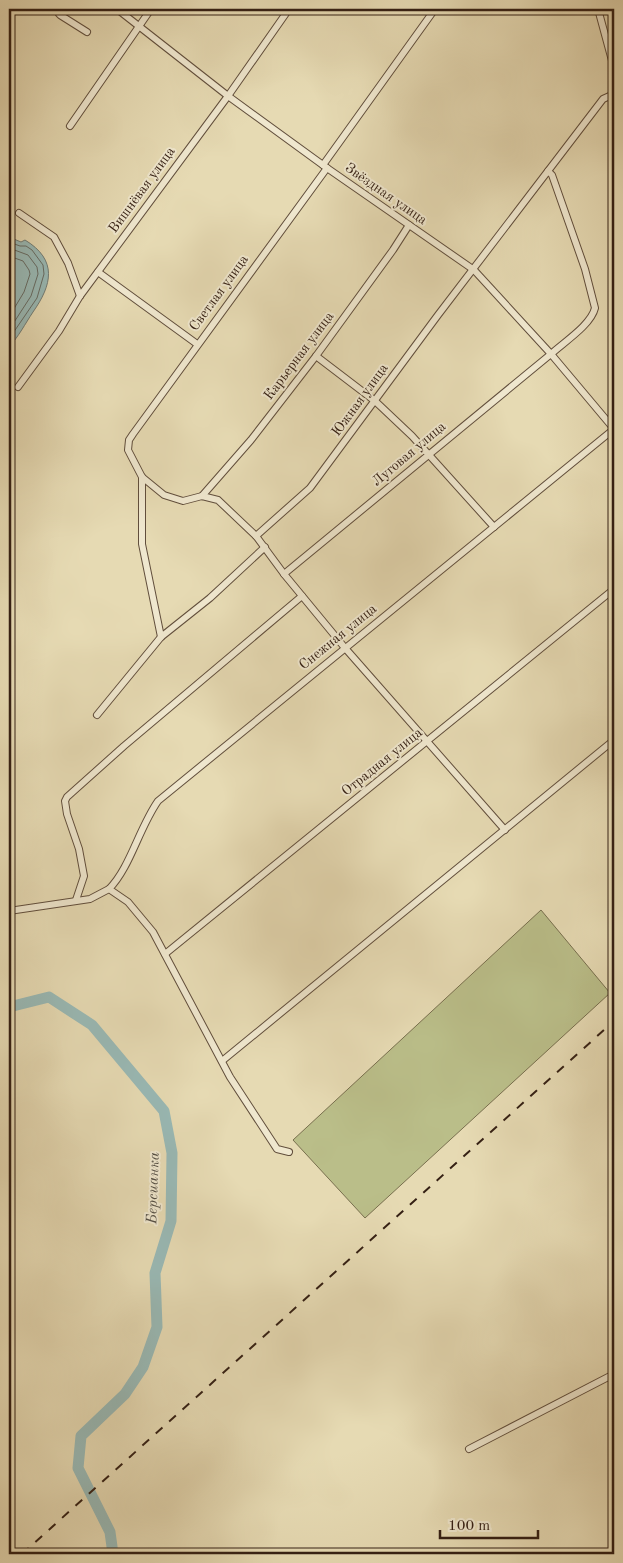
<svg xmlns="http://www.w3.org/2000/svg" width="623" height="1563" viewBox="0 0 623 1563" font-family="'Old Standard TT',serif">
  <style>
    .green { fill: #babe89; stroke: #786f4e }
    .water { fill: #99b9b5; stroke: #717c75 }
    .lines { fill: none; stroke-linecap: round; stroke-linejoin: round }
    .shore { stroke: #676c64; stroke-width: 1 }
    .river { stroke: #99b9b5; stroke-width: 11 }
    .street-casing { stroke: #614e3c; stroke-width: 8 }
    .street { stroke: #efe7ce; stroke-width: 6 }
    .rail { stroke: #352014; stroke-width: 2; stroke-dasharray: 9 9; stroke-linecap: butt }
    .labels { text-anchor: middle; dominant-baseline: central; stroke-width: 4; stroke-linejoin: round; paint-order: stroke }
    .street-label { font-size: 14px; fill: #352014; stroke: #efe7ce }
    .water-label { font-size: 15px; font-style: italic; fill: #534e44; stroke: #efe7ce }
  </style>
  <rect width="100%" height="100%" fill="#e6dab3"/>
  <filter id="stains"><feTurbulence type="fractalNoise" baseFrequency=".004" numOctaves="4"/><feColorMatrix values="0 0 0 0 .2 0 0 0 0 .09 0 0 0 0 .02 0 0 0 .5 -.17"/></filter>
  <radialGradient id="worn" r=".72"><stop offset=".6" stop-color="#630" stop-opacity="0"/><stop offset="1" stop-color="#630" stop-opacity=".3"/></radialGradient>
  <polygon class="green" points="541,910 610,993 365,1218 293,1140"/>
  <path class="water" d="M 9,237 L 21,242 L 25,240 C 58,260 52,285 33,312 C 25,324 19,336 9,347 Z"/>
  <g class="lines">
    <g class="shore">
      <polyline points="9,242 20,246 26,246 32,250 43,265 44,274 37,298 9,339"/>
      <polyline points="9,248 28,255 37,267 38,274 31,296 9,330"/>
      <polyline points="9,256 23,261 29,270 30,274 24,292 9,317"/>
    </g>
    <polyline class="river" points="9,1007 49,997 92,1025 164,1111 172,1153 171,1221 155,1273 157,1327 143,1367 125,1394 81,1436 78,1468 110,1532 113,1554"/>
    <defs>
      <g id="street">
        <polyline points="62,9 59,14 60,15 87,32"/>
        <polyline points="117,9 228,96 327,168 474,270 551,354 614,429"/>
        <polyline points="598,9 614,68"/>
        <polyline points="70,126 151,9"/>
        <polyline points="323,165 435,9"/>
        <polyline points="327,168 133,434 129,440 128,450 142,477 164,495 183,501 202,496 218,500 256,536 284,574 345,648 505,830"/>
        <polyline points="19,213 54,237 68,263 80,296"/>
        <polyline points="98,272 197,344"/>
        <polyline points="316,356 375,401 412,436 494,527"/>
        <polyline points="18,387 59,331 80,296 228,96 289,9"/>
        <polyline points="142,477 142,544 161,637"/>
        <polyline points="202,496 251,440 316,356 393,250 409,225"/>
        <polyline points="256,536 310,488 438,315 603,99 614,94"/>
        <path d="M 284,574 L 551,354 C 564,342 591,325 595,308 L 585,269 L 552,175 L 548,171"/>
        <polyline points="97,715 161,637 210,598 265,547"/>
        <path d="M 109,889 C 130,868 139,828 158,801 L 614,429"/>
        <polyline points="76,900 84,876 79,849 67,814 65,801 67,797 124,746 302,596"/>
        <polyline points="9,911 90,899 109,889 128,902 153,932 230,1077 277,1149 289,1152"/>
        <polyline points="165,954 614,589"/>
        <polyline points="222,1061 614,740"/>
        <polyline points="469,1449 614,1374"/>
      </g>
    </defs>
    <use href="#street" class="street-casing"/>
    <use href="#street" class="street"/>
    <polyline class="rail" points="22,1554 614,1021"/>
  </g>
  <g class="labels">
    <g class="street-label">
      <text transform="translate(142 190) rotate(-54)">Вишнёвая улица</text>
      <text transform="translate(386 194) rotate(35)">Звёздная улица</text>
      <text transform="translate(219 293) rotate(-54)">Светлая улица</text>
      <text transform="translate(299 356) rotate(-53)">Карьерная улица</text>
      <text transform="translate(360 400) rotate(-54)">Южная улица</text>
      <text transform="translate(409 454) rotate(-40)">Луговая улица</text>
      <text transform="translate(338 637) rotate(-39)">Снежная улица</text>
      <text transform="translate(382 762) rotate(-39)">Отрадная улица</text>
    </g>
    <g class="water-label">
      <text transform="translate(154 1188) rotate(-88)">Берсианка</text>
    </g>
  </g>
  <rect width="623" height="1563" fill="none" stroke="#e6dab3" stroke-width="30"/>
  <rect x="10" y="10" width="603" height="1543" fill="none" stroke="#352014" stroke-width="2.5"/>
  <rect x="15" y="15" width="593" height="1533" fill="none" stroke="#352014"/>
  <path d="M440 1530v8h98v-8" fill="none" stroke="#352014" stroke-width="2.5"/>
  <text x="448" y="1530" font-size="15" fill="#352014" stroke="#efe7ce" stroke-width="4" paint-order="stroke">100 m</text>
  <rect width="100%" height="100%" filter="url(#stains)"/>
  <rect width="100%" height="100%" fill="url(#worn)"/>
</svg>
